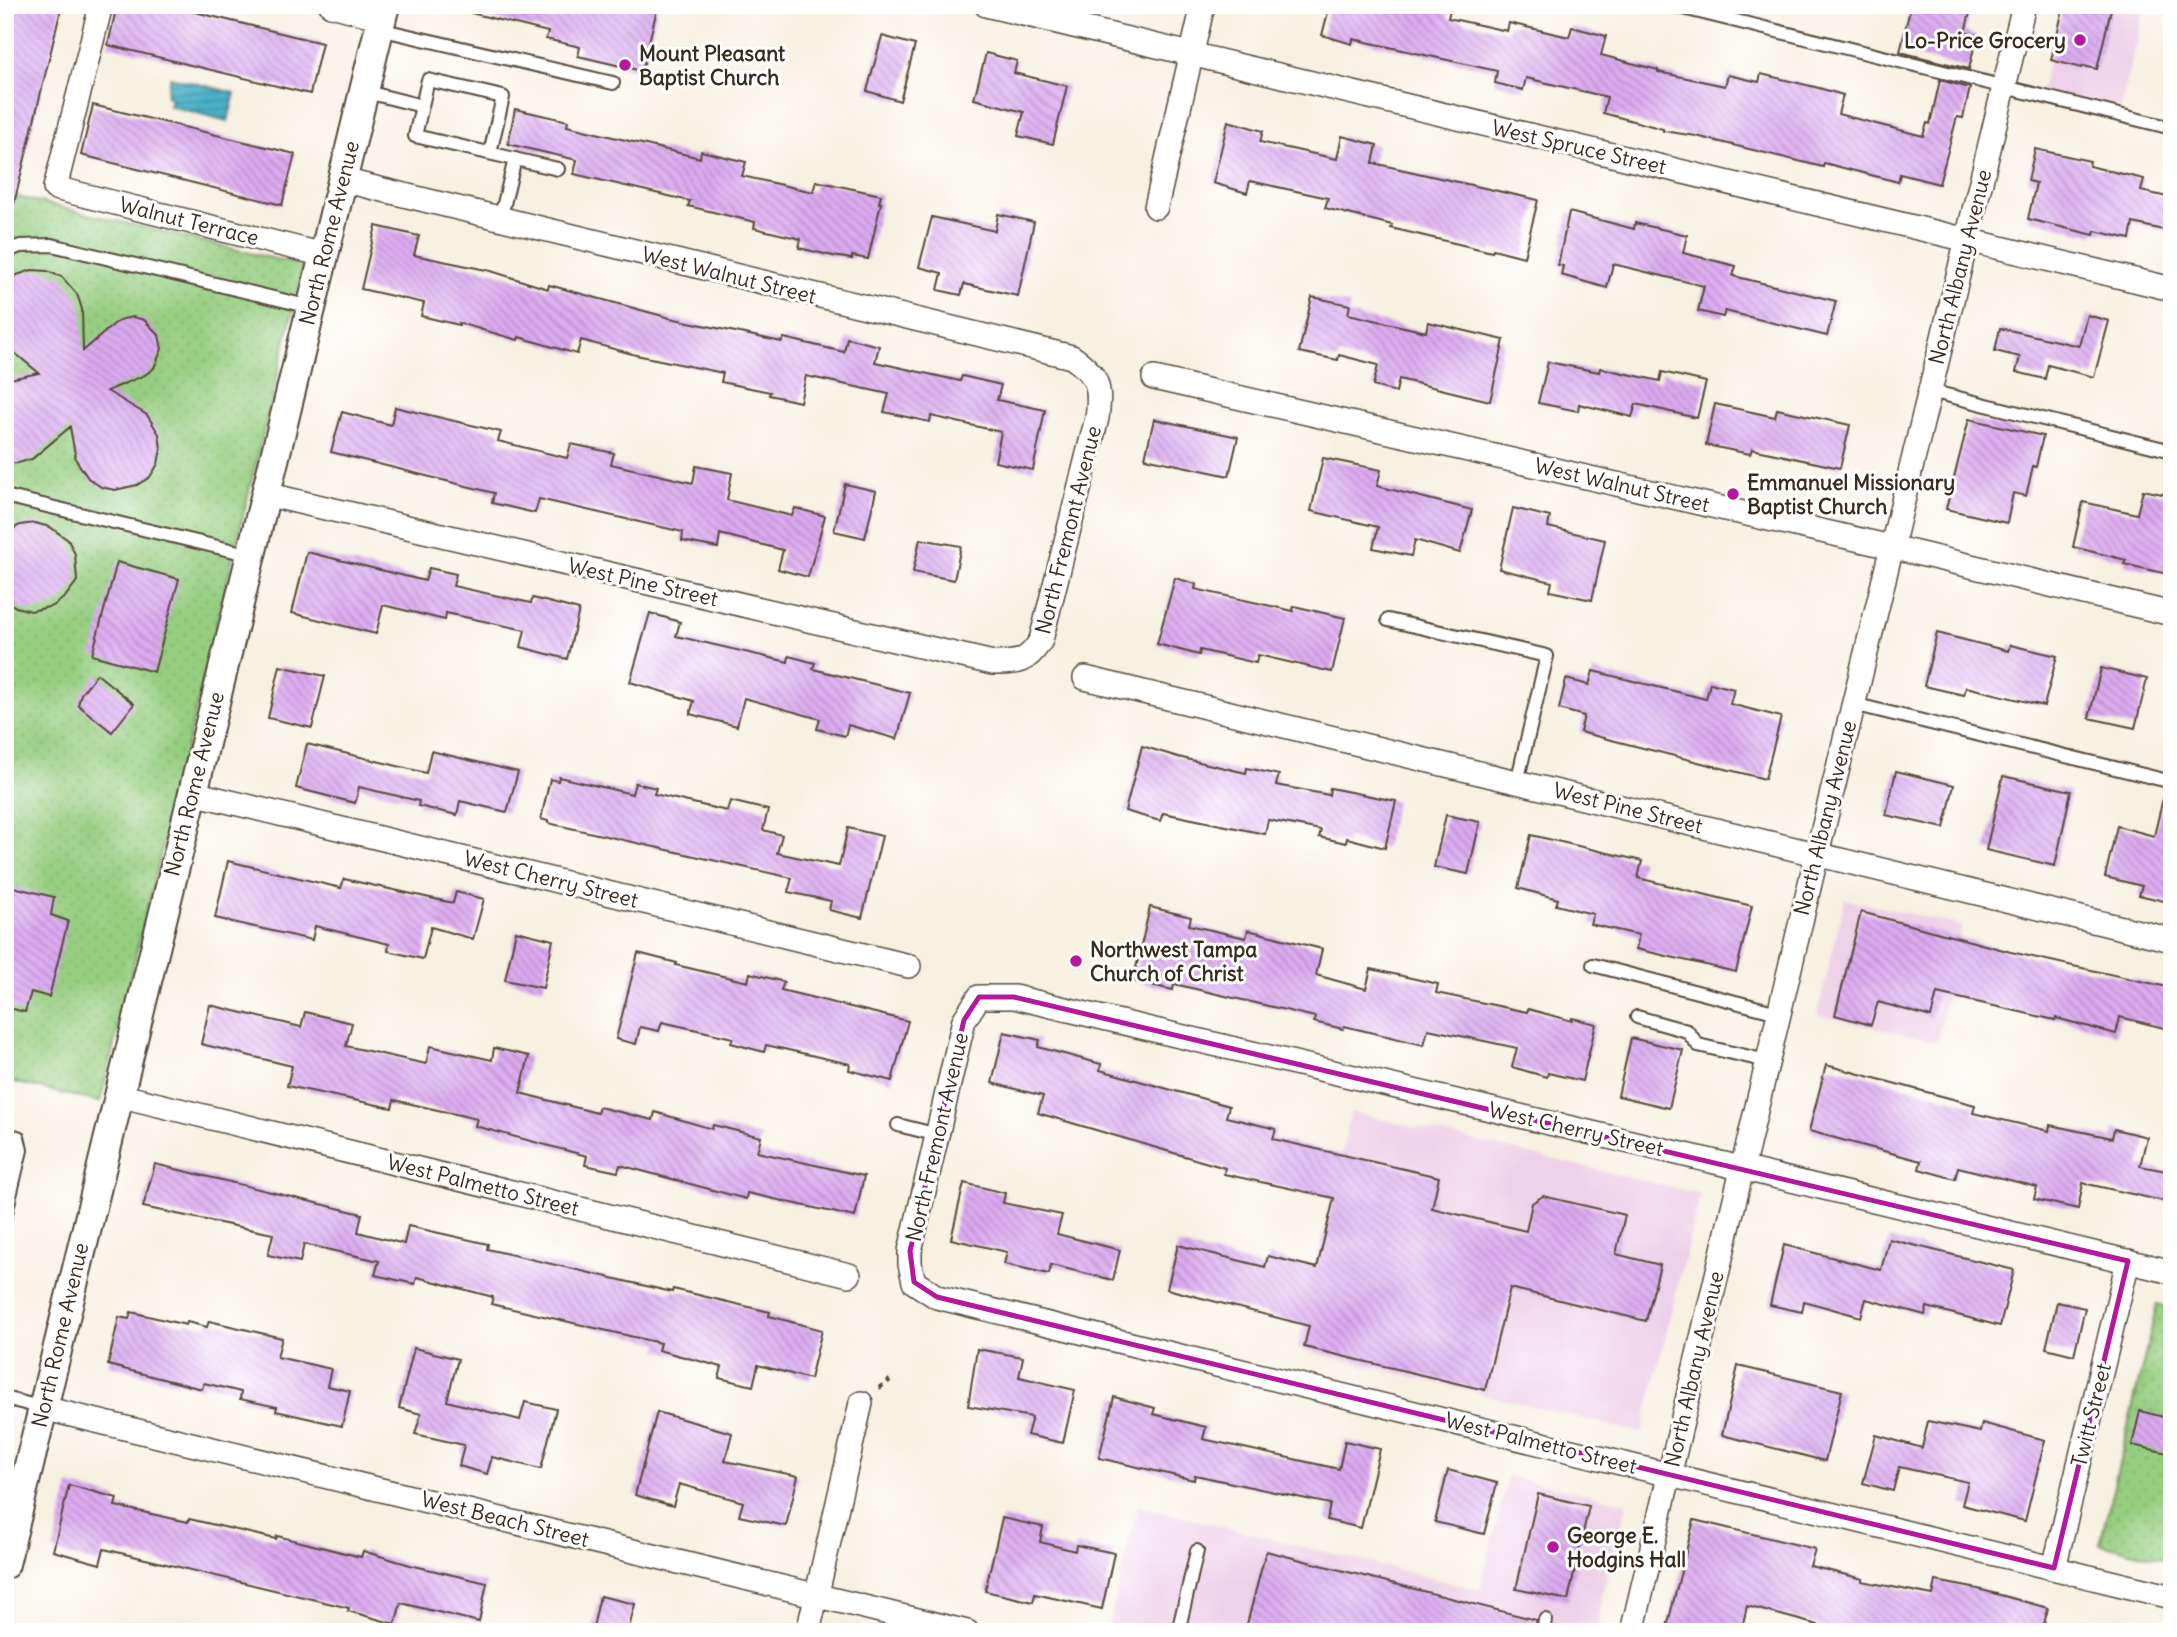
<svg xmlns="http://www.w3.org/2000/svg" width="2177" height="1637" viewBox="0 0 2177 1637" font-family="Delius,sans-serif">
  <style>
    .built { fill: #eed0e8 }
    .grass { fill: url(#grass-dots); stroke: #687c4f; stroke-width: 2 }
    .water { fill: url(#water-rules); stroke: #426d73; stroke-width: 2 }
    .building { fill: url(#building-back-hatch) }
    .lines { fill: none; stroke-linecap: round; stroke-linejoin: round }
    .service-casing { stroke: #57483b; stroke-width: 16 }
    .minor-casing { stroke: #57483b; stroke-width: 26 }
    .tertiary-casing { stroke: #57483b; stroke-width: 32 }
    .path { stroke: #57483b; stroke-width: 4.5; stroke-dasharray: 5 5; stroke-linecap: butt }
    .service { stroke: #fff; stroke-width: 12 }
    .minor { stroke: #fff; stroke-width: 23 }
    .tertiary { stroke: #fff; stroke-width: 28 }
    .marked { fill: none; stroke: #b5179e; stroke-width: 5; stroke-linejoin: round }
    .poi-dot { fill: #b5179e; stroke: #fff; stroke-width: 2.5 }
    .labels { text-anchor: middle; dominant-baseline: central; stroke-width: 6; stroke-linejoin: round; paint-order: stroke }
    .poi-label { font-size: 21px; font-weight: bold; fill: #3b2a1e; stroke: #fff; text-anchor: start }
    .street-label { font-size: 21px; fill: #3b2a1e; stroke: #fff }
  </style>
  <defs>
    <pattern id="grass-dots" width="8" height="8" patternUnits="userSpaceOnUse" patternTransform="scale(1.75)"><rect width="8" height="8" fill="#96ce80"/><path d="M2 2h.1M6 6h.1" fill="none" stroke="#82b16e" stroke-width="1.8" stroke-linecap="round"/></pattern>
    <pattern id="water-rules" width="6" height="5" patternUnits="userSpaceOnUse" patternTransform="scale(1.75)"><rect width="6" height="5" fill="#49b0c8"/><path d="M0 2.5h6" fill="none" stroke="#3e8fa2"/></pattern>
    <pattern id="building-back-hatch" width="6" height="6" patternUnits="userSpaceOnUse" patternTransform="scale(1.75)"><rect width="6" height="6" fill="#dcabf1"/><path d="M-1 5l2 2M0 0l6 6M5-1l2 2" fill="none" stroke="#b48bc3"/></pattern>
  </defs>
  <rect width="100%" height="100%" fill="#fff"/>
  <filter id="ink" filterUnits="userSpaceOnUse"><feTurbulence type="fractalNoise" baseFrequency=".0143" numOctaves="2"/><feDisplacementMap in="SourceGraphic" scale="14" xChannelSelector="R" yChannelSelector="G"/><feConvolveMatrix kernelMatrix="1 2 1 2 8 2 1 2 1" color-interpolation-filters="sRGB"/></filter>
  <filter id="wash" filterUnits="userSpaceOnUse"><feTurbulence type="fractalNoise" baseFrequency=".00686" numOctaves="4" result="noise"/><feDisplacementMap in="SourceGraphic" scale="28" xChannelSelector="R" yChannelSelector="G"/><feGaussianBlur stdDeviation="1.57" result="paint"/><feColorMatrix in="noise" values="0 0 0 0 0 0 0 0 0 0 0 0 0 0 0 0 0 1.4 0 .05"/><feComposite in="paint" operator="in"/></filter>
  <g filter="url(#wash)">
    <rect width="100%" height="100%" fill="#f7f1e2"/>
    <g class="built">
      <polygon points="2062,5 2145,5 2120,111 2041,91"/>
      <polygon points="1845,899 1962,926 1937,1042 1817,1015"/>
      <polygon points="1351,1112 1700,1194 1642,1433 1297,1349"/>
      <polygon points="1508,1476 1627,1503 1600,1605 1597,1632 1107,1632 1138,1506 1480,1590"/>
    </g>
    <g class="grass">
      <polygon points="5,194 304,266 100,1102 5,1080"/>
      <polygon points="2157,1305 2172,1309 2172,1561 2100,1544"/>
    </g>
    <polygon class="water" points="170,77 235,93 228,121 169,106 171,98 166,96"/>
    <g id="blocks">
      <g class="building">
        <polygon points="9,5 62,5 13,208 5,207 5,20"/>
        <polygon points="117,5 166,5 322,43 310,94 108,45"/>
        <polygon points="472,5 658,5 642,71 578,56 580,47 546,39 548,32 471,13"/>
        <polygon points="1330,5 1451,5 1448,18 1507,31 1509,23 1569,37 1572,27 1606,36 1601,55 1658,70 1658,72 1725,86 1728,75 1759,82 1761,74 1819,88 1843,95 1838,114 1923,136 1927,123 1930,124 1940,80 1970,88 1963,118 1957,117 1939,184 1900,174 1898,182 1824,163 1823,167 1696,136 1663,131 1663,129 1603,113 1607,97 1526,78 1523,90 1495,83 1497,71 1353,39 1352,44 1322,35"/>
        <polygon points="1911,5 1972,5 1965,32 1977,35 1969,69 1900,52"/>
        <polygon points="2064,5 2112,5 2097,69 2083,66 2082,68 2051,60"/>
        <polygon points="882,36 915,45 900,101 867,91"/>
        <polygon points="986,53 1017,61 1014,73 1067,86 1053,144 1018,136 1024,112 974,99"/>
        <polygon points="93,105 295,154 282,205 81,155"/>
        <polygon points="515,109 568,121 567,126 700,158 701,151 746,162 742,176 813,192 816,181 881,195 879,203 881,203 868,259 852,256 852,259 833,256 799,248 801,239 754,228 755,222 688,206 690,201 574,174 577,160 508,144"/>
        <polygon points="1228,121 1263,131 1260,142 1337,159 1342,136 1377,145 1373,163 1538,200 1524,257 1493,249 1492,252 1391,228 1392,225 1325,208 1328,198 1250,181 1247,193 1213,183"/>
        <polygon points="2035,149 2090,161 2089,166 2144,179 2141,191 2172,198 2172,232 2133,223 2130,239 2095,231 2094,235 2028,219 2036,183 2028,181"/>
        <polygon points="1569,212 1634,229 1635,223 1687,235 1683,253 1736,266 1733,276 1836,301 1827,336 1725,311 1723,317 1698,311 1704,286 1613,264 1607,288 1561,275 1563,266 1558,265"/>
        <polygon points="998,214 1034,222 1018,296 964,284 961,295 938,290 942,273 919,267 932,217 995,231"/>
        <polygon points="376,226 419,236 414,255 491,271 548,289 549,285 670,318 782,342 784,338 844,352 847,338 879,346 875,362 960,381 962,376 1001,385 997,400 1045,410 1033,470 995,462 1001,432 931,416 930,422 884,412 889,394 806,376 800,402 769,395 770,392 721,382 723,373 636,355 581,340 577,354 519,337 518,340 459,323 459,325 421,316 424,303 361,289"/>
        <polygon points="32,270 47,271 62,277 77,294 82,309 83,351 114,324 123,319 133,317 144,320 159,335 162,349 154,368 145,375 107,391 147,415 159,434 161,449 158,464 150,477 137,485 115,490 101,487 88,478 76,460 70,427 32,459 18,463 5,464 5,380 39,373 5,345 5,284 17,275"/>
        <polygon points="1312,297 1350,305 1348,314 1426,332 1428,322 1504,340 1490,401 1399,379 1396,392 1373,386 1378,365 1339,355 1338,360 1299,352"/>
        <polygon points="2087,315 2109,321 2094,377 2048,365 2045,379 2016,372 2020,357 1995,351 2000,328 2079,346"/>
        <polygon points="1548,362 1599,372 1600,368 1660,381 1662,372 1706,382 1697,418 1636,404 1632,417 1579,404 1578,411 1538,403"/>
        <polygon points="1715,404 1775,417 1777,409 1850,425 1840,468 1752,449 1750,454 1706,445"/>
        <polygon points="395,407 501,432 498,441 567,458 571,444 614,453 611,464 693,483 696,466 732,473 727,500 792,516 795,508 825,516 808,577 778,569 783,550 720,534 718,548 682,541 683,532 539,499 535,513 492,503 494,493 331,452 342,412 391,425"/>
        <polygon points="1154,419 1238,437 1229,476 1145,458"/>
        <polygon points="1969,419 2043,436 2036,467 2033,466 2026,496 2013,493 2007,523 1946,509"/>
        <polygon points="1323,458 1381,470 1377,486 1472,510 1460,553 1415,540 1411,556 1373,548 1378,527 1311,511"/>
        <polygon points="845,484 876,491 865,538 834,531"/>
        <polygon points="2143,490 2172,496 2172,575 2124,564 2126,560 2073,547 2083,502 2137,514"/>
        <polygon points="1513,508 1550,517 1548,527 1605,540 1592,600 1550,591 1552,582 1499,569"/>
        <polygon points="35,523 50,527 68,540 75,554 77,581 65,597 53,606 31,611 16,607 5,601 5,533 20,525"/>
        <polygon points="920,539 961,546 954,580 913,572"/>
        <polygon points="307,552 425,581 429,568 456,574 453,586 531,603 533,598 579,610 567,659 521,647 525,630 446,613 445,620 383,605 376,634 292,613"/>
        <polygon points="117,562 179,579 154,672 92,655"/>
        <polygon points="1175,578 1196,584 1195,589 1293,611 1294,606 1345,618 1332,672 1258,655 1256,663 1200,650 1199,655 1157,644"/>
        <polygon points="650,613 680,622 676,636 788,662 789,656 815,663 813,669 910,693 897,739 848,725 845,736 817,729 820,719 744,698 737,726 690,714 694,701 630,682"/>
        <polygon points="1937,633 2008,651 2010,645 2057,656 2044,706 1966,687 1964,695 1924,686"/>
        <polygon points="280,666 325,676 312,728 268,718"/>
        <polygon points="2101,668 2147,679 2135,728 2089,718"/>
        <polygon points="1593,671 1706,699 1710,683 1734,689 1730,704 1781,717 1765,779 1580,732 1584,716 1559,709 1566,679 1589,685"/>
        <polygon points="97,674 134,704 112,732 78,705 81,694"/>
        <polygon points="307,744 426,773 431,751 518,772 507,812 460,801 457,815 418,806 419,801 359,787 355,803 296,788"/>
        <polygon points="1142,746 1178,757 1246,773 1247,768 1279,775 1276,785 1329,795 1330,788 1396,801 1385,848 1347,838 1346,843 1319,837 1321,830 1268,820 1265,834 1163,813 1160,821 1125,811"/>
        <polygon points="1896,771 1954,785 1944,828 1886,815"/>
        <polygon points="2003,776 2071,791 2055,866 1986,850"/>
        <polygon points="559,777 632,794 635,783 656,788 654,794 727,811 730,801 768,810 763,830 782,835 777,853 839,866 848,828 882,836 862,918 829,910 831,901 788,892 792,878 548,823 548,821 541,819 550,779 558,781"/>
        <polygon points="2164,794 2172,795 2172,903 2139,895 2142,886 2105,877 2117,826 2154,836"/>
        <polygon points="1446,815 1480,822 1468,874 1434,867"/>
        <polygon points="1531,835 1642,861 1638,878 1752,906 1736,972 1636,949 1639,935 1590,924 1593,914 1556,905 1558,899 1518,888"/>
        <polygon points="228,861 341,888 344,879 453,903 456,892 484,899 473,939 431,927 423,959 388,951 389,944 315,926 312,940 215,918"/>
        <polygon points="5,885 54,897 51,915 68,921 49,997 31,992 25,1012 5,1007"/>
        <polygon points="1150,907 1191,917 1189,925 1246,938 1248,930 1322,949 1316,975 1366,989 1371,969 1438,984 1436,993 1527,1012 1528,1009 1572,1021 1572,1018 1596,1024 1582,1081 1548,1073 1547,1077 1512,1067 1517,1048 1428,1029 1424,1045 1344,1026 1343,1029 1314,1022 1315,1017 1174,984 1173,990 1133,981"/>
        <polygon points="1861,912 2011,952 2172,988 2172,1030 2120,1017 2116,1034 2056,1018 2055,1020 1937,993 1931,1017 1878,1002 1871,1025 1835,1015"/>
        <polygon points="516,931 553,940 543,988 505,980"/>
        <polygon points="638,953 677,963 676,965 748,982 750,973 784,982 781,990 908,1021 892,1081 849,1070 850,1064 766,1045 764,1052 731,1043 733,1038 662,1022 659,1031 640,1027 636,1044 616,1039"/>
        <polygon points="210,1005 301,1027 305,1012 352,1023 346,1046 426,1064 430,1046 492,1060 494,1048 529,1056 520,1093 597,1113 599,1107 653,1120 655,1112 712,1129 713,1125 761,1137 757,1152 864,1176 855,1217 747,1193 746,1199 620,1165 618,1172 585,1165 587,1156 475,1126 477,1119 394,1100 392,1108 287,1086 292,1066 201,1044"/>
        <polygon points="1004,1032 1040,1040 1038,1047 1101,1064 1100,1070 1229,1106 1226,1117 1276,1129 1273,1139 1439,1177 1432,1208 1526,1231 1532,1203 1543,1196 1625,1215 1616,1254 1660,1265 1646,1321 1510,1288 1485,1390 1304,1347 1309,1326 1167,1289 1178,1245 1265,1267 1268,1256 1317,1268 1334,1198 1224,1174 1225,1168 1038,1113 1043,1096 992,1083"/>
        <polygon points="1631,1038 1683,1050 1669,1108 1618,1096"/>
        <polygon points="1826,1065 1975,1105 1973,1113 2049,1131 2050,1125 2112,1138 2114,1129 2147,1137 2140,1166 2172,1172 2172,1203 2083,1183 2078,1209 2034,1199 2037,1187 1958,1167 1955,1179 1919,1169 1921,1161 1809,1131"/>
        <polygon points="155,1164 362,1214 358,1232 404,1244 408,1226 488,1244 487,1249 672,1292 673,1289 770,1312 769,1316 822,1330 810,1379 758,1365 753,1386 719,1378 722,1367 658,1350 660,1343 491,1304 493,1297 417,1277 415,1284 375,1275 379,1261 304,1244 300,1262 268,1255 273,1234 143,1207"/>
        <polygon points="964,1183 1005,1193 1003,1203 1062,1215 1057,1234 1120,1250 1113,1280 1051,1265 1049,1274 1004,1264 1007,1252 951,1239"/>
        <polygon points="1889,1239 2014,1270 2000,1326 1927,1307 1925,1315 1866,1299 1861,1317 1804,1301 1802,1312 1770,1305 1784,1245 1881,1270"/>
        <polygon points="2057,1302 2085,1308 2074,1355 2046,1348"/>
        <polygon points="131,1312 186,1325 187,1322 207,1327 209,1321 282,1338 277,1357 331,1369 327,1386 350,1391 342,1426 276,1411 277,1407 240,1399 241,1392 204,1383 202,1389 108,1365 119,1317 129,1319"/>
        <polygon points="414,1348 458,1359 447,1401 520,1420 525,1402 556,1409 541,1469 492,1457 487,1474 459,1466 464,1445 415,1434 421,1414 399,1408"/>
        <polygon points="977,1349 1023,1357 1019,1377 1075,1390 1063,1443 1027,1435 1032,1417 968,1406"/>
        <polygon points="1738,1366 1842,1391 1825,1461 1722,1435"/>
        <polygon points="1114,1397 1155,1408 1153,1414 1206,1427 1203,1439 1339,1469 1345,1441 1380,1449 1361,1528 1327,1520 1330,1504 1195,1475 1194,1480 1099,1458"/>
        <polygon points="2140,1411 2172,1419 2172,1454 2132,1445"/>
        <polygon points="657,1412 732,1433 725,1461 798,1476 786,1526 739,1516 743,1502 679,1484 673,1506 635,1495"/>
        <polygon points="1928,1421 1980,1432 1982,1423 2045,1440 2025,1521 1962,1505 1968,1482 1899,1467 1893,1491 1863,1483 1876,1435 1922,1448"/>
        <polygon points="1448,1470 1497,1483 1484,1534 1435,1522"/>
        <polygon points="69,1485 117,1498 115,1506 188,1522 189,1519 276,1539 277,1536 361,1557 363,1551 410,1565 487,1583 479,1622 401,1603 395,1624 348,1611 349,1608 104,1549 100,1564 53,1551"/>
        <polygon points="1538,1494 1589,1506 1568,1600 1516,1589"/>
        <polygon points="1002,1518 1043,1527 1040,1542 1075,1551 1076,1545 1114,1553 1102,1609 1035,1594 1033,1602 985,1591"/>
        <polygon points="1694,1520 1815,1549 1810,1566 1863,1579 1862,1581 1933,1595 1936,1581 1978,1589 2048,1608 2042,1632 1878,1632 1851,1627 1850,1632 1817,1632 1818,1625 1747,1606 1741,1632 1685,1632 1667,1627"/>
        <polygon points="1266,1551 1536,1620 1534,1632 1245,1632"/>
        <polygon points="600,1596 635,1604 628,1632 592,1632"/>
      </g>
    </g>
  </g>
  <g filter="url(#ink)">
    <use href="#blocks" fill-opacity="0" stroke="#57483b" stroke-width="2"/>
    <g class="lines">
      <defs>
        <g id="service">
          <polyline points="1671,5 2172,128"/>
          <polyline points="379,29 613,83"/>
          <polyline points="363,91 422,106"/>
          <polyline points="490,153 503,97 428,80 415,136 558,169"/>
          <polyline points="500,220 515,159"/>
          <polyline points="5,252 20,246 52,245 311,307"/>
          <polyline points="1930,391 2172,451"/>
          <polyline points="5,496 251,555"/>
          <polyline points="1388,620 1547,656 1517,782"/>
          <polyline points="1853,704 2172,782"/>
          <polyline points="1593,965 1778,1013"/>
          <polyline points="1637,1017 1687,1031 1698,1045 1767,1061"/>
          <polyline points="898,1125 938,1135"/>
          <polyline points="5,1134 18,1137 21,1150 5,1217"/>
          <polyline points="5,1398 43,1408"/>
          <polyline points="1178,1632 1197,1551"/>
          <polyline points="1543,1632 1545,1620"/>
        </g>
        <g id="minor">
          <polyline points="101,5 55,188 324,255"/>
          <polyline points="331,5 382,18"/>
          <polyline points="986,5 2172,289"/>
          <polyline points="1156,207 1203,5"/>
          <polyline points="1154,378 1891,547 2172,614"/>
          <path d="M 265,494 L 993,663 C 1018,663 1027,663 1041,640 L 1097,418 C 1101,387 1099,376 1072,357 L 342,180"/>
          <polyline points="1085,678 2172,940"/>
          <polyline points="193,793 909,966"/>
          <polyline points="118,1095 849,1275"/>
          <polyline points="2172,1272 1741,1168 1014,997 979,997 964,1020 910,1251 910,1264 914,1282 937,1297 2172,1597"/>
          <polyline points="43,1408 967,1632"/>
          <polyline points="2054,1568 2128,1261"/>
          <polyline points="808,1632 861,1403"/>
          <polyline points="1632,1632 1817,854 2024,5"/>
        </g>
        <polyline id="tertiary" points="5,1564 385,5"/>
      </defs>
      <use href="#service" class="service-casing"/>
      <use href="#minor" class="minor-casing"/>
      <use href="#tertiary" class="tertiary-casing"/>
      <polyline class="path" points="879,1388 890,1380"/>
      <use href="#service" class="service"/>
      <use href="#minor" class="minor"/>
      <use href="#tertiary" class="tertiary"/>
    </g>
  </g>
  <path class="marked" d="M 979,997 L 1014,997 L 2128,1261 L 2054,1568 L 937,1297 L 914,1282 L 910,1251 L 964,1020 Z"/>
  <g class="poi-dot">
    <circle cx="2080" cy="40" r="7"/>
    <circle cx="625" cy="65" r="7"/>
    <circle cx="1733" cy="494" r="7"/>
    <circle cx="1076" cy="961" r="7"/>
    <circle cx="1553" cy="1547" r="7"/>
  </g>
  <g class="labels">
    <g class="poi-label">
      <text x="2066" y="40" text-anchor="end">Lo-Price Grocery</text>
      <text x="639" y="53">Mount Pleasant<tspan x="639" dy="24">Baptist Church</tspan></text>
      <text x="1747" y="482">Emmanuel Missionary<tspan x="1747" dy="24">Baptist Church</tspan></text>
      <text x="1090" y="949">Northwest Tampa<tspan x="1090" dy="24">Church of Christ</tspan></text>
      <text x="1567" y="1535">George E.<tspan x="1567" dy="24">Hodgins Hall</tspan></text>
    </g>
    <g class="street-label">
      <text transform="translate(1579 147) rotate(13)">West Spruce Street</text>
      <text transform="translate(189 221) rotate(14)">Walnut Terrace</text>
      <text transform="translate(329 233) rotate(-76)">North Rome Avenue</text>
      <text transform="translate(1960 267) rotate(-76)">North Albany Avenue</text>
      <text transform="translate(729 275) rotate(14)">West Walnut Street</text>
      <text transform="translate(1622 485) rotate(13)">West Walnut Street</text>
      <text transform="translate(1068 530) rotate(-76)">North Fremont Avenue</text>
      <text transform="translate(643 582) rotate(13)">West Pine Street</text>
      <text transform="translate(194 784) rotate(-76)">North Rome Avenue</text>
      <text transform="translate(1628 808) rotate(14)">West Pine Street</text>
      <text transform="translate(1825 818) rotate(-76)">North Albany Avenue</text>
      <text transform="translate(551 879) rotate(14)">West Cherry Street</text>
      <text transform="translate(1576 1129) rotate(13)">West Cherry Street</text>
      <text transform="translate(937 1137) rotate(-77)">North Fremont Avenue</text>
      <text transform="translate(483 1185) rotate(14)">West Palmetto Street</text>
      <text transform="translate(60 1335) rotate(-77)">North Rome Avenue</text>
      <text transform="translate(1694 1369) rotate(-77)">North Albany Avenue</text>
      <text transform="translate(2091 1415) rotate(-76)">Twitt Street</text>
      <text transform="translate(1541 1443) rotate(14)">West Palmetto Street</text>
      <text transform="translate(505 1519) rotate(14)">West Beach Street</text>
    </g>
  </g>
  <rect width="2177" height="1637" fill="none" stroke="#fff" stroke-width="28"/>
</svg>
